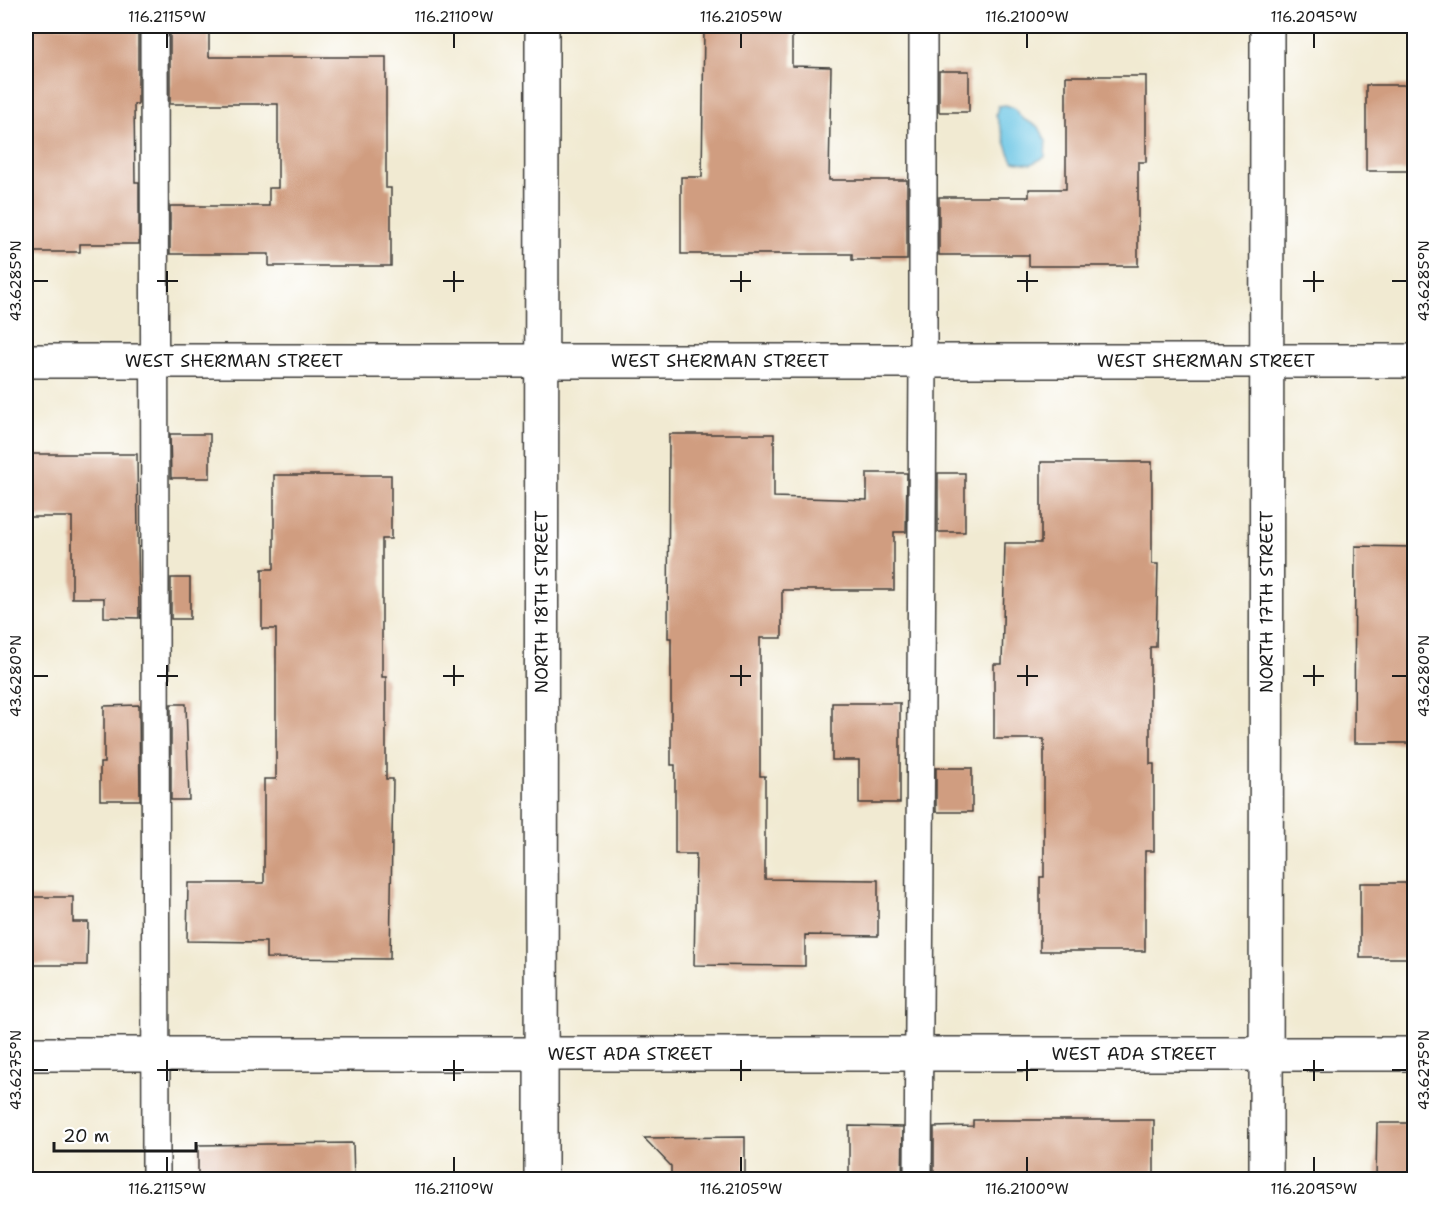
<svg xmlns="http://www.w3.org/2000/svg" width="1440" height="1205" viewBox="0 0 1440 1205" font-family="'Shantell Sans',sans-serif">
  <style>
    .water { fill: #65c3e3; stroke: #407080; stroke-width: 1.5 }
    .building { fill: #d09d80 }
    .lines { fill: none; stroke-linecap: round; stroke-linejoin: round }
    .lane-casing { stroke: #3c3b37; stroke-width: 30 }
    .street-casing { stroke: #3c3b37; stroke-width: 36 }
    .lane { stroke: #fff; stroke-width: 27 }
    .street { stroke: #fff; stroke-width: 33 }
    .ticks { fill: none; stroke: #1c1c1c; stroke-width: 2 }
    .labels { text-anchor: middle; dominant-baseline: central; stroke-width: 4.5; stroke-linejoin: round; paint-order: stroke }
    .street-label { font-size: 18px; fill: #1c1c1c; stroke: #fff }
    .neatline { fill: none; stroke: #1c1c1c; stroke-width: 2 }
    .ticks-label { font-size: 15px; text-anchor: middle; fill: #1c1c1c }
  </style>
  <rect width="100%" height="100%" fill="#fff"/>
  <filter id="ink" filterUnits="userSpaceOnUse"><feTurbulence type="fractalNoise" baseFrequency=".0167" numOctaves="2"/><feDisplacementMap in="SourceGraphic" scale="12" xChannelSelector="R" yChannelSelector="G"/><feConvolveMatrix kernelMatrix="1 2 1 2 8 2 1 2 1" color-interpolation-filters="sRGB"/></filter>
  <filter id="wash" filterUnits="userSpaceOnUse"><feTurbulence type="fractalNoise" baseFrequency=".008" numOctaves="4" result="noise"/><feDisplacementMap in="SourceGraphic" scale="24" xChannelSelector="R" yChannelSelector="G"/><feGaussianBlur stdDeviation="1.35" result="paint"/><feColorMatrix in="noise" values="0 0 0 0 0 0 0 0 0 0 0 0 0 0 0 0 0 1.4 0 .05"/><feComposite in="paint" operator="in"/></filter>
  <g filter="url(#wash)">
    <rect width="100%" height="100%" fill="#f1ead2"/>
    <path class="water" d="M 1006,105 L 1014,108 L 1023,119 L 1039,127 L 1046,141 L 1045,157 L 1031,164 L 1013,161 C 1005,146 1003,131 996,116 L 998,106 Z"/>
    <g id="blocks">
      <g class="building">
        <polygon points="26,26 138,26 138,104 134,104 135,182 139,182 139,244 80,244 80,252 26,252"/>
        <polygon points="170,26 209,26 209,57 386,57 386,188 391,188 391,266 269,266 269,254 170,254 170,206 269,206 269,188 278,188 278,104 170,104"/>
        <polygon points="704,26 792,26 792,66 831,67 829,180 907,180 907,260 852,260 852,254 681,254 681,177 702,177"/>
        <rect x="939" y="71" width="30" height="41"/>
        <polygon points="1066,76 1146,76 1146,162 1138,162 1138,266 1029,266 1029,255 939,255 939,197 1029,197 1029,189 1066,189"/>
        <rect x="1366" y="85" width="48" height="86"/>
        <polygon points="170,434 210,434 210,478 171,478"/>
        <polygon points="669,434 774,434 774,497 867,500 867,473 907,473 906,532 894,532 894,590 782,590 782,638 760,638 760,776 765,776 765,879 878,880 878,936 805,935 805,966 694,965 696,854 675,854 675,765 671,765 671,638 668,638"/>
        <polygon points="26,454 137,454 139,618 104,617 104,598 72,598 72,517 26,517"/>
        <polygon points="1041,462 1152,462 1152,564 1158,564 1156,647 1150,647 1150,764 1154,764 1154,851 1145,851 1145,951 1040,951 1040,877 1044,877 1044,739 994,739 994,664 1002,664 1005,543 1041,543"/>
        <rect x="938" y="473" width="27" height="59"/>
        <polygon points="274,475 391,475 391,539 382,539 382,677 386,677 386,779 393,779 390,959 266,958 266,942 187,941 188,883 264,883 264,779 276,779 276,629 262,629 262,569 274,569"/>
        <polygon points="1355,546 1414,547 1414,743 1354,743"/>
        <rect x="171" y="578" width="19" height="41"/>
        <polygon points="832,703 900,703 900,803 859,803 859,760 832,760"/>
        <polygon points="171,704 186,704 189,800 171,800"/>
        <polygon points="139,705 140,800 100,800 100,763 104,763 104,706"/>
        <rect x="936" y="768" width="36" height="44"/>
        <rect x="1360" y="883" width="54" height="75"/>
        <polygon points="26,897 73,897 73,922 88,922 87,965 26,965"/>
        <polygon points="973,1120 1154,1120 1154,1179 934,1179 934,1127 973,1126"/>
        <polygon points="1377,1123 1414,1123 1414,1179 1376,1179"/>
        <polygon points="849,1126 903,1127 902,1179 849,1179"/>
        <polygon points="745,1137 745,1179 671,1179 671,1166 644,1138"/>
        <polygon points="353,1143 354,1179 198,1179 198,1145"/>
      </g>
    </g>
  </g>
  <g filter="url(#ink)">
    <use href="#blocks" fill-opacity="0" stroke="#3c3b37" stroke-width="1.5"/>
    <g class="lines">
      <defs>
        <g id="lane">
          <polyline points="154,26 156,1180"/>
          <polyline points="918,1180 923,361 923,26"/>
        </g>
        <g id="street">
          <path id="s1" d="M 26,361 L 1414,361"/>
          <path id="s2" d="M 26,1054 L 1414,1054"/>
          <path id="s3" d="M 541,1180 L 542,26"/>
          <path id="s4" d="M 1266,1180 L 1267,26"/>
        </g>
      </defs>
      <use href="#lane" class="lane-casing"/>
      <use href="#street" class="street-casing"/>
      <use href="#lane" class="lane"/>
      <use href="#street" class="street"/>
    </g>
  </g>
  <path class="ticks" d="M 167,33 L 167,48M 454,33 L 454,48M 741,33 L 741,48M 1027,33 L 1027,48M 1314,33 L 1314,48M 167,271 L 167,292M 454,271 L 454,292M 741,271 L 741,292M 1027,271 L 1027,292M 1314,271 L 1314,292M 33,281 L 48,281M 157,281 L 178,281M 443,281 L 464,281M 730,281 L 751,281M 1017,281 L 1038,281M 1303,281 L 1324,281M 1392,281 L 1407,281M 167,665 L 167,686M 454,665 L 454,686M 741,665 L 741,686M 1027,665 L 1027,686M 1314,665 L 1314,686M 33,676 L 48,676M 157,676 L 178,676M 443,676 L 464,676M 730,676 L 751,676M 1017,676 L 1038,676M 1303,676 L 1324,676M 1392,676 L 1407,676M 167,1060 L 167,1081M 454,1060 L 454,1081M 741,1060 L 741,1081M 1027,1060 L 1027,1081M 1314,1060 L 1314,1081M 33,1070 L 48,1070M 157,1070 L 178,1070M 443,1070 L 464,1070M 730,1070 L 751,1070M 1017,1070 L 1038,1070M 1303,1070 L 1324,1070M 1392,1070 L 1407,1070M 167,1157 L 167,1172M 454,1157 L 454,1172M 741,1157 L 741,1172M 1027,1157 L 1027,1172M 1314,1157 L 1314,1172"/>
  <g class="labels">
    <g class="street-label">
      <text stroke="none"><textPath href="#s1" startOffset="208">WEST SHERMAN STREET</textPath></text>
      <text stroke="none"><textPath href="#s1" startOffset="694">WEST SHERMAN STREET</textPath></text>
      <text stroke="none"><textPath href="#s1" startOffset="1180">WEST SHERMAN STREET</textPath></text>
      <text stroke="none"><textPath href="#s4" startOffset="578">NORTH 17TH STREET</textPath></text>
      <text stroke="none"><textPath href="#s3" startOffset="578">NORTH 18TH STREET</textPath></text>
      <text stroke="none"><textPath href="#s2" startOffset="604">WEST ADA STREET</textPath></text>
      <text stroke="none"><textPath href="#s2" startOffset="1108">WEST ADA STREET</textPath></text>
    </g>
  </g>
  <rect width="1440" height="1205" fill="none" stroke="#fff" stroke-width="66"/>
  <path d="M54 1142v9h142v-9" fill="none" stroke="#1c1c1c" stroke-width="3"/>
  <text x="63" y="1142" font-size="18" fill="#1c1c1c" stroke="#ffffff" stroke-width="4.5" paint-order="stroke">20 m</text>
  <rect x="33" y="33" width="1374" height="1139" class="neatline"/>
  <g class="ticks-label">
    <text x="167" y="22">116.2115°W</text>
    <text x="454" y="22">116.2110°W</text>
    <text x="741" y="22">116.2105°W</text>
    <text x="1027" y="22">116.2100°W</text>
    <text x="1314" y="22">116.2095°W</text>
    <text transform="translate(16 281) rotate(-90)" y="5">43.6285°N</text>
    <text transform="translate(1424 281) rotate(-90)" y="5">43.6285°N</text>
    <text transform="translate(16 676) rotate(-90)" y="5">43.6280°N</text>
    <text transform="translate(1424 676) rotate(-90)" y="5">43.6280°N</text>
    <text transform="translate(16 1070) rotate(-90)" y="5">43.6275°N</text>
    <text transform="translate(1424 1070) rotate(-90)" y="5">43.6275°N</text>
    <text x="167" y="1194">116.2115°W</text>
    <text x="454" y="1194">116.2110°W</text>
    <text x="741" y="1194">116.2105°W</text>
    <text x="1027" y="1194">116.2100°W</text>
    <text x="1314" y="1194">116.2095°W</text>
  </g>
</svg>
